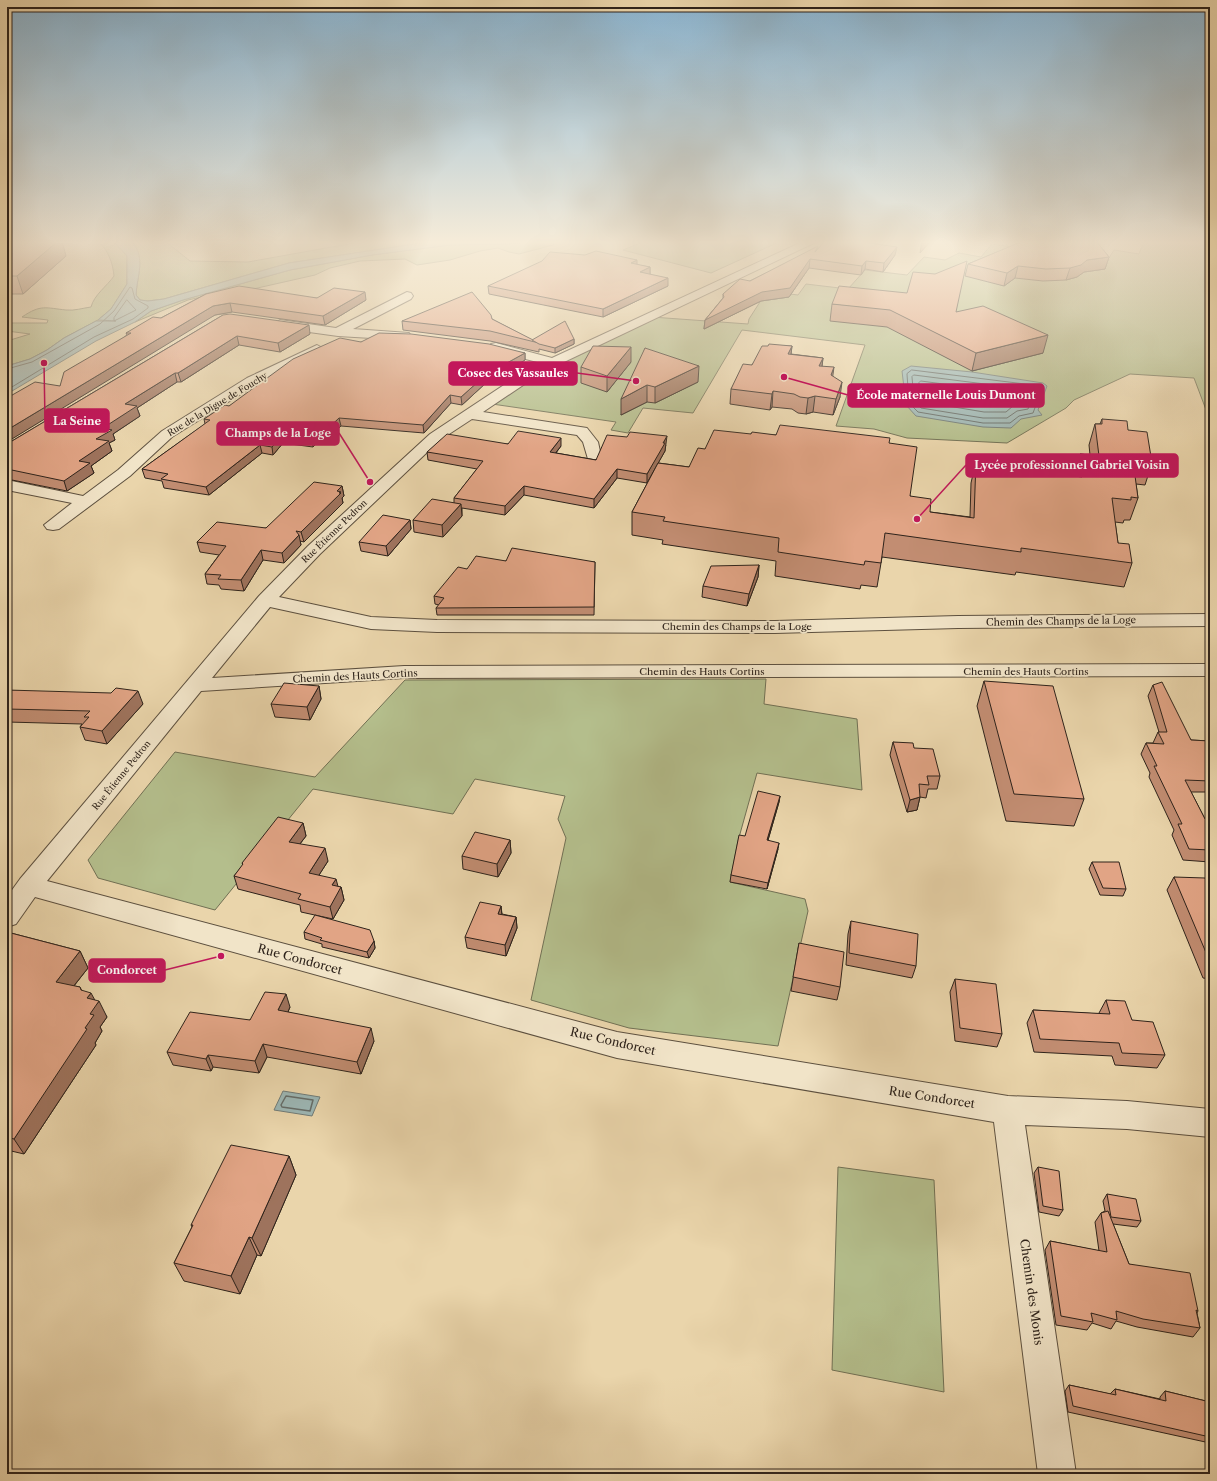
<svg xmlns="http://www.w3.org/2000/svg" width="1217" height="1481" viewBox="0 0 1217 1481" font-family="'Libre Caslon Text',serif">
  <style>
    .green { fill: #b4be8c; stroke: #717054 }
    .water { fill: #9cb6b4; stroke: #707b77 }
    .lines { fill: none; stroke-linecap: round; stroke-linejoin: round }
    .shore-far1 { stroke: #656c68; stroke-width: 1 }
    .shore { stroke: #656c68; stroke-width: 1.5 }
    .minor-casing { stroke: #5d503f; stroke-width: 2 }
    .minor { fill: #f1e4c8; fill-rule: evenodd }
    .wall { fill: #c28d72; stroke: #2e231b }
    .shaded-wall { fill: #9e735d; stroke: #2e231b }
    .building { fill: #e1a485; stroke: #2e231b }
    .labels { text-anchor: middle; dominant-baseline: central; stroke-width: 3.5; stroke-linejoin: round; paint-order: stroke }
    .far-street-label { font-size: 9px; fill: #2e231b; stroke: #f1e4c8 }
    .street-label { font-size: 10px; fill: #2e231b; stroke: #f1e4c8 }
    .near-street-label { font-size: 12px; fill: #2e231b; stroke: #f1e4c8 }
    .leader { fill: none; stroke: #c2185b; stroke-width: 1.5 }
    .callout-dot { fill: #c2185b; stroke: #f1e4c8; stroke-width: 1.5 }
    .callout { fill: #c2185b; stroke: #c2185b; stroke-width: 1.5 }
    .callout-label { font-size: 11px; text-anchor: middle; font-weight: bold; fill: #fff }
  </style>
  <rect width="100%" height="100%" fill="#ead5ab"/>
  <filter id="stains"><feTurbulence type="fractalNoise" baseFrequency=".005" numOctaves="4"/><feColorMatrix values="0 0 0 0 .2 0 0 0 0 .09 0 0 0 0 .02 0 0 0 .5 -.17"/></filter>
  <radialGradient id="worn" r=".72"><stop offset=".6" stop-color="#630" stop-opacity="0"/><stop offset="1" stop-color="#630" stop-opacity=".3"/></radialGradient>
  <g class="green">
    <path d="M 98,241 L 113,241 L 127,256 L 127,284 L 111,309 L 98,320 L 64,338 L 47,350 L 30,359 L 7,366 L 7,341 L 30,334 L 7,331 L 7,323 L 47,323 L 48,320 L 22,317 C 41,304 46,308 66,310 C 74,311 83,308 91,307 C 94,295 107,286 114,276 C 113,263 108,250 98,241 Z"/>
    <path d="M 132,241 L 165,241 L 190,261 L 248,262 L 365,241 L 435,241 L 289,263 L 164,299 L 148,301 L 140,300 L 136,295 C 137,275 146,259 132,241 Z"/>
    <polygon points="533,241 556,241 553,245 519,254 509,252 498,248 480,251 450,260 417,265 405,259 360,261 330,268 315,275 253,289 233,290 188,300 135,322 151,311 183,300 290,270 372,255 450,245 508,244"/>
    <polygon points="645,241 781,241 711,273 623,250"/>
    <polygon points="1144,241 1210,241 1210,416 1208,415 1194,378 1130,374 1074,400 1066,408 1007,443 907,438 874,429 836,426 865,345 742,330 693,413 643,408 628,433 611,430 616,422 492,404 566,356 652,317 748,324 749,319 767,291 798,295 806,284 848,289 865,270 907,275 924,257 945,260 959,253 981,257 992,244 1107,261 1114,250 1139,254"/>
    <polygon points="766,679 764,704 857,719 862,790 757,773 738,841 730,882 805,899 808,911 778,1046 629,1028 531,1000 566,838 558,819 565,796 475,779 453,814 313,789 215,910 98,878 88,860 175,752 315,777 405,680"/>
    <polygon points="838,1167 934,1180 944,1392 832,1370"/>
  </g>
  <g class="water">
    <path d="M 113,241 L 132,241 C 146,259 137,275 136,295 L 140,300 L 148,301 L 164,299 L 289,263 L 335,256 L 435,241 L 533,241 L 508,244 L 450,245 L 372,255 L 290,270 L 183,300 L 151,311 L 135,322 L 96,341 L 7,394 L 7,366 L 30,359 L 47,350 L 64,338 L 96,321 L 116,321 L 98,320 L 111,309 L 127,284 L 127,256 Z"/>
    <polygon points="911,366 972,372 1043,383 1047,386 1038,410 1042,415 1021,419 1011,428 983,427 916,416 906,405 902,371"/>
    <polygon points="283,1091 320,1097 312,1116 274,1110"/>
  </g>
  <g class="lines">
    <g class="shore-far1">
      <polygon points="127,300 136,310 114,321 114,318"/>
      <polyline points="7,369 32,362 100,324 114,311 130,287 132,288 135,299 148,306 148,308 133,319 94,337 7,390"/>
      <polygon points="912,370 1041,386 1042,389 1033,413 1019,416 1010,423 983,423 918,412 909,403 907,374"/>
      <polygon points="914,375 1032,390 1035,392 1028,409 1017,411 1007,418 983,418 921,408 914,400 912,377"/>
      <polygon points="921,381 1025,395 1027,397 1024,403 1013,406 1006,412 984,412 924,402 920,398 919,383"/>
    </g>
    <polygon class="shore" points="286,1096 313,1100 310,1111 282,1107 281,1105"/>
    <defs>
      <g id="minor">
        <polygon points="804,241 818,241 541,373 483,412 587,428 598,442 601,456 598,459 588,459 583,442 577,435 472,419 440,440 320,554 279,597 371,617 437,620 775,621 958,616 1210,614 1210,626 958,628 775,633 437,632 371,629 270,607 212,678 404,666 1210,664 1210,676 404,678 201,691 47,881 617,1032 1008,1096 1127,1101 1210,1109 1210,1137 1127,1129 1025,1125 1076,1474 1038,1474 994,1122 617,1058 35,897 16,924 7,927 7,897 20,879 259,596 308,546 430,434 531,367 541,363 491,350 490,347 491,344 496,343 552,358"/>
        <polygon points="407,292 411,293 413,296 411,299 353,329 409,333 411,336 405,340 338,336 280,328 274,324 280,320 336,328"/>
        <polygon points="317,345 324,349 322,352 257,384 172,437 130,476 59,529 53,530 47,529 44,525 72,503 7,490 7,480 83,496 118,470 162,431 247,378"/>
      </g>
    </defs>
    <use href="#minor" class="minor-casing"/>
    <use href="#minor" class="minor"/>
  </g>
  <g class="wall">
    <polygon points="7,241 66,256 23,294 7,294"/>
    <polygon points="1022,241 1096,241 1109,257 1105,269 1084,272 1077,277 1066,280 1043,281 1015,278 1004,286 965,276 968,264 1023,242"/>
    <polygon points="818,248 895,255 883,272 865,269 861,275 809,268 789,297 761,301 704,329 705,320 723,298 723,294"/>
    <polygon points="637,265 650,267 650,274 668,286 603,317 489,294 488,286"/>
    <polygon points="206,294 366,300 325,325 232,312 215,315 60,386 127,335 126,333 161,318"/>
    <polygon points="832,304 956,312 1043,353 972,371 887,327 830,321"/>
    <polygon points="223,315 310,334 280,352 239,345 181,382 177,382 137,408 140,416 113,434 115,440 109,443 112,451 91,466 94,473 67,491 7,479 7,444"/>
    <polygon points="492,319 532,340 574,339 574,344 555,353 539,349 539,352 490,341 403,330 402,321"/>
    <polygon points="361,342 525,353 525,360 505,372 500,370 462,405 451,403 424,433 341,426 323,443 318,442 313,447 283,443 273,455 262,453 209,495 164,488 162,481 145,478 142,469 205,424 204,419 229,406"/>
    <polygon points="768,346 792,346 791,354 823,358 822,366 833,376 840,397 833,415 813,412 806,414 798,413 792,409 772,407 770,410 730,404 731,389"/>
    <polygon points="645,348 698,382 655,403 647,402 621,415"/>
    <polygon points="631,362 607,392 581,383 581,367"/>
    <polygon points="1102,419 1128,430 1152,463 1145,485 1136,484 1138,498 1130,520 1124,520 1123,523 1115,522 1118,543 1132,563 1124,587 1016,572 1015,575 882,557 877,587 861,585 860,589 775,576 776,561 662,544 663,540 632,535 632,512 657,465 647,483 617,478 594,508 524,495 505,515 462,508 462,516 443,537 414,532 413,520 454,503 454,498 477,469 428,460 427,452 508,444 561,446 556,453 596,460 666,445 665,447 665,451 658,463 689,467 705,449 751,434 776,435 889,443 910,496 930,512 970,517 971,483 976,461 1029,470 1073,476 1080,454 1090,455 1089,445 1095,424 1100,424"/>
    <polygon points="342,486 344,496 342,498 343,503 304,542 300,541 301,545 284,563 263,560 244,591 221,589 219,585 207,584 205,574 219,555 200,552 197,542 266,528"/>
    <polygon points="410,520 411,529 388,556 361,551 359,542"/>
    <polygon points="506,561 595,562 594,615 437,615 436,608 439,605 435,604 434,596 467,569"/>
    <polygon points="759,565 758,577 747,606 702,597 703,586"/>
    <polygon points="984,681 1084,799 1074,826 1006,821 977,706"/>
    <polygon points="1153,685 1191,740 1210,741 1210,792 1191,792 1205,819 1210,820 1210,862 1183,860 1172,835 1174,830 1149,777 1150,773 1141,754 1146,743 1153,743 1158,732 1159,732 1148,696"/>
    <polygon points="319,686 321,699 310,720 275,717 271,704"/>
    <polygon points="7,690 143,704 107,744 85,740 80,727 82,724 7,722"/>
    <polygon points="893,742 914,748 940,776 937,789 928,789 926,798 920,797 917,810 907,812 890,755"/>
    <polygon points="780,796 779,802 768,840 778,849 767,889 730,882 731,875 745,836"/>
    <polygon points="303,823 306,836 300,844 328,861 319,875 338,887 341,887 344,900 333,919 301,912 300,905 238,889 234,876 243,865 242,863"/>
    <polygon points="510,840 511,853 498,877 463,869 462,856"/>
    <polygon points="1092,862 1126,889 1123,896 1100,895 1089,869"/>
    <polygon points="1174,877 1210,888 1210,979 1203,978 1167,890"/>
    <polygon points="501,906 502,914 516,917 517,928 506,956 467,948 465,937"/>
    <polygon points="851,921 916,966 912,978 846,965 848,934"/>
    <polygon points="7,932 80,951 88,968 74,986 80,987 82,991 94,1000 107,1017 100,1027 102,1031 95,1043 96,1045 24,1154 7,1150"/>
    <polygon points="304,932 374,941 375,948 369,958 322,947 322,944 305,939"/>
    <polygon points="799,943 840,987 837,1000 791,991"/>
    <polygon points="955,979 1002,1034 997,1047 955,1041 950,992"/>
    <polygon points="1106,1000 1132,1020 1165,1055 1157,1068 1115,1065 1112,1056 1034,1052 1027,1023 1033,1010 1100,1014 1099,1013"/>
    <polygon points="290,1007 288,1012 374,1041 361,1074 267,1057 259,1073 213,1067 211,1071 173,1065 167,1052 250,1020"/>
    <polygon points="289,1156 296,1175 261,1256 257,1255 240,1294 184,1281 174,1263 192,1227 191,1225"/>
    <polygon points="1038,1167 1063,1210 1059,1216 1039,1212 1034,1173"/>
    <polygon points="1107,1194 1141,1221 1137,1227 1113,1224 1129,1264 1198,1311 1197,1313 1200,1328 1193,1337 1137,1327 1116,1321 1111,1329 1092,1323 1087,1330 1056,1325 1045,1250 1050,1241 1099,1251 1095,1222 1101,1213 1105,1211 1103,1201"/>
    <polygon points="1069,1385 1110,1394 1115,1389 1160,1399 1160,1397 1165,1391 1210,1402 1210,1443 1068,1412 1065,1391"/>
  </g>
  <g class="shaded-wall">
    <polygon points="58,241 62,241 66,256 23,294 17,276"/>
    <polygon points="922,241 931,241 920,253"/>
    <polygon points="897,247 895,255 883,272 884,263"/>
    <polygon points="1109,257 1105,269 1084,272 1077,277 1066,280 1070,268 1087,260"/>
    <polygon points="810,259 809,268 789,297 761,301 704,329 705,320"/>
    <polygon points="637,260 637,268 631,263"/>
    <polygon points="866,261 865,269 861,275 862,266"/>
    <polygon points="1018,266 1015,278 1004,286 1007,273"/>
    <polygon points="650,267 650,275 640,272"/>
    <polygon points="668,278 668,286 603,317 603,309"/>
    <polygon points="365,292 366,300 325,325 323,316"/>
    <polygon points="230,303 232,312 215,315 7,442 7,430 213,306"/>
    <polygon points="309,325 310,334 280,352 278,343"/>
    <polygon points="1048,335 1043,353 972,371 976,353"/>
    <polygon points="237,336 239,345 181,382 178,373"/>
    <polygon points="574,339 574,344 555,353 555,348"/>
    <polygon points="792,346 790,361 788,354"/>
    <polygon points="631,347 631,362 607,392 607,376"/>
    <polygon points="525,353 525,360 505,372 505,364"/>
    <polygon points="823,358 821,373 819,366"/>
    <polygon points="499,363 500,370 462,405 461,397"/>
    <polygon points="699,366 698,382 655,403 655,387"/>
    <polygon points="834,367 832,382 831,375"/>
    <polygon points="175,373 177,382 137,408 140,416 113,434 115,440 109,443 112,451 91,466 94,473 67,491 64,481 96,439 103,428 125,404"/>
    <polygon points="842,382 840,397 833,415 836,399"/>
    <polygon points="647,385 647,402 621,415 621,399"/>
    <polygon points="773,391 772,407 770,410 772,394"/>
    <polygon points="450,395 451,403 424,433 423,425"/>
    <polygon points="815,396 813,412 806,414 808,398"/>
    <polygon points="339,418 341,426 323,443 321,435"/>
    <polygon points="317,434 318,442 313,447 312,439"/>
    <polygon points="282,435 283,443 273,455 272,447"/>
    <polygon points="667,436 665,451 647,483 647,474"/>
    <polygon points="561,438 561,446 550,460 550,452"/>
    <polygon points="260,445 262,453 209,495 206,487"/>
    <polygon points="617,469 617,478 594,508 594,499"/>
    <polygon points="342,486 344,496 342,498 343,503 304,542 301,532 337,491"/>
    <polygon points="524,486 524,495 505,515 505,506"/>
    <polygon points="461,504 462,516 443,537 442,525"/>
    <polygon points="410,520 411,529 388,556 386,546"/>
    <polygon points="299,535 301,545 284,563 282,553"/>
    <polygon points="261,550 263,560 244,591 241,580"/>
    <polygon points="759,565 758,577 747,606 749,594"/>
    <polygon points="319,686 321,699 310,720 307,707"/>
    <polygon points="138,691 143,704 107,744 102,731"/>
    <polygon points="780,796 779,802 766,847 767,840"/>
    <polygon points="920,797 917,810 907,812 910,800"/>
    <polygon points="303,823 306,836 292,854 289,842"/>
    <polygon points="510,840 511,853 498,877 497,864"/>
    <polygon points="779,843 778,849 767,889 768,883"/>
    <polygon points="325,848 328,861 312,886 309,873"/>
    <polygon points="336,879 339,890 341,887 344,900 333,919 330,907 332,885"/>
    <polygon points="501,906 502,917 498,914"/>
    <polygon points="516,917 517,928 506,956 505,945"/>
    <polygon points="374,941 375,948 369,958 367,952"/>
    <polygon points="80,951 88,968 64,998 56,982"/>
    <polygon points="91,993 97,1004 99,1001 107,1017 100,1027 102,1031 95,1043 96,1045 24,1154 14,1139 85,1028 90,1014 87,998"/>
    <polygon points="286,994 290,1007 283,1023 278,1010"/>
    <polygon points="371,1028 374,1041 361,1074 357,1062"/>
    <polygon points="263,1044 267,1057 259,1073 255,1061"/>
    <polygon points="208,1055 213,1067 211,1071 206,1059"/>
    <polygon points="289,1156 296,1175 261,1256 252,1238"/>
    <polygon points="249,1237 257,1255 240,1294 231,1276"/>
  </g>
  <g class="building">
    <polygon points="7,241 58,241 17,276 7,276"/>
    <polygon points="825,241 856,241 897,247 884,263 866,261 862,266 810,259 790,288 762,292 705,320 724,297 723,294 740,279 750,281 818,246 815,252"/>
    <polygon points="1023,241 1096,241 1109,257 1087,260 1081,265 1070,268 1046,269 1018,266 1007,273 968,264"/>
    <polygon points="596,251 637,260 631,263 650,267 640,272 668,278 603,309 488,286 542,261 550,252 585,255"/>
    <polygon points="967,261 956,312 983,306 1048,335 976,353 890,310 832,304 839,286 907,293 913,272 935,274"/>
    <polygon points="239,286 317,298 334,288 365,292 323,316 230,303 213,306 7,430 7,398 35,382 60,386 64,372 131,333 126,333 153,317 161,318 206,294"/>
    <polygon points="472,292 491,315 492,319 539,343 490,331 402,321"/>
    <polygon points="230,314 309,325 278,343 237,336 178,373 175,373 125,404 137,406 103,428 112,430 96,439 109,441 79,461 90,463 64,481 7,469 7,444 223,315"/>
    <polygon points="565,321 574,339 555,348 539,344 532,340"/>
    <polygon points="379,333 411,334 489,344 525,353 505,364 499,363 461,397 450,395 423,425 339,418 321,435 317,434 312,439 282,435 272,447 260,445 206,487 161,479 168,474 142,469 210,420 204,419 225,405 229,406 293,359 340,338 361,342"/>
    <polygon points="769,344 792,346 788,354 823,358 819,366 834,367 831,375 842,382 836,399 815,396 808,398 800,397 794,394 773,391 772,394 731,389 743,364 752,365 762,346 768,346"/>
    <polygon points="593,346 631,347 607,376 581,367"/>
    <polygon points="645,348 699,366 655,387 647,385 621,399"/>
    <polygon points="1102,419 1127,421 1128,430 1147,432 1152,463 1133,461 1138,498 1131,497 1131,500 1112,498 1118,543 1129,544 1132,563 1021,548 1021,552 885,533 881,563 865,561 864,565 778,552 779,538 663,521 665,517 632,512 658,463 689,467 698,448 705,449 714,430 751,434 752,432 776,435 780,425 890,438 889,443 917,447 910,496 931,499 930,512 974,518 976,461 1029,467 1029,470 1082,477 1080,454 1099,456 1095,424 1102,424"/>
    <polygon points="518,431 561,438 550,452 596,460 607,435 627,437 630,432 667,436 663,443 665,443 647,474 617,469 594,499 524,486 505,506 454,498 483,461 427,452 447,434 508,444"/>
    <polygon points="314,482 342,486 337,491 341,492 339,493 341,493 301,532 296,531 299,535 282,553 261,550 241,580 218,579 221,575 205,574 226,546 197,542 217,522 266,528"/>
    <polygon points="432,499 461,504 442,525 413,520"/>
    <polygon points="383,515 410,520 386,546 359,542"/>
    <polygon points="512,548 595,562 594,607 436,608 444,598 434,596 458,567 467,569 476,556 506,561"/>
    <polygon points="759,565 749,594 703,586 711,566"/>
    <polygon points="984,681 1053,686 1084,799 1014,794"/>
    <polygon points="1162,682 1191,740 1210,741 1210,781 1185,780 1205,819 1210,820 1210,850 1189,849 1178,824 1182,824 1154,766 1157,766 1146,743 1164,744 1158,732 1167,732 1153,685"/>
    <polygon points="284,683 319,686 307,707 271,704"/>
    <polygon points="116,688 138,691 102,731 80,727 89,717 84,717 90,711 7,709 7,690 111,693"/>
    <polygon points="893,742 913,743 914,748 933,749 940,776 927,776 929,785 919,784 920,797 910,800"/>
    <polygon points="758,791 780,796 767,840 779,843 768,883 731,875 739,835 745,836"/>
    <polygon points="278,817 303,823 289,842 325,848 309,873 336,879 332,885 341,887 330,907 298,899 301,894 234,876 243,864 242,863"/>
    <polygon points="475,832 510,840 497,864 462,856"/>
    <polygon points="1092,862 1119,862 1126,889 1103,888"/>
    <polygon points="1174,877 1205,878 1210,888 1210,962"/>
    <polygon points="480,902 501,906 498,914 516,917 505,945 465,937"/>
    <polygon points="315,915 370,930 374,941 367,952 320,940 322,938 304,932"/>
    <polygon points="851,921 918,934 916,966 849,953"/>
    <polygon points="7,932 80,951 56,982 80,987 81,990 91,993 87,998 99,1001 90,1014 94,1015 85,1028 87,1029 14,1139 7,1137"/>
    <polygon points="799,943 844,952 840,987 793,977"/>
    <polygon points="955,979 996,984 1002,1034 960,1028"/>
    <polygon points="265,992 286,994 278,1010 371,1028 357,1062 263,1044 255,1061 208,1055 206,1059 167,1052 190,1012 250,1020"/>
    <polygon points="1106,1000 1125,1001 1132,1020 1153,1022 1165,1055 1122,1053 1119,1043 1040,1039 1033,1010 1110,1014"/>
    <polygon points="231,1145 289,1156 252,1238 249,1237 231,1276 174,1263 193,1225 191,1225"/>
    <polygon points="1038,1167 1059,1171 1063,1210 1043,1206"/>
    <polygon points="1107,1194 1136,1199 1141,1221 1111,1217"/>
    <polygon points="1108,1211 1129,1264 1190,1273 1198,1311 1196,1310 1200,1328 1143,1319 1116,1311 1117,1320 1091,1313 1093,1322 1061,1316 1050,1241 1107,1252 1101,1213"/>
    <polygon points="1069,1385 1116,1395 1115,1389 1166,1401 1165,1391 1210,1402 1210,1437 1073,1406"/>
  </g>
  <linearGradient id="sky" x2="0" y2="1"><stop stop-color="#89b5d3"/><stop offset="0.54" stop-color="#f6ecd9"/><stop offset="1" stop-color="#f6ecd9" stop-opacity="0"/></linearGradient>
  <rect width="1217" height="449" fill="url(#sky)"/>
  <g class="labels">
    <g class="far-street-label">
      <text transform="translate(217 404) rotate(-31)">Rue de la Digue de Fouchy</text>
      <text transform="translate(334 531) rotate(-44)">Rue Étienne Pedron</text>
      <text transform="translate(121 775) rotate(-51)">Rue Étienne Pedron</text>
    </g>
    <g class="street-label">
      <text transform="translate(1061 621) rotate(-1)">Chemin des Champs de la Loge</text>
      <text x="737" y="626">Chemin des Champs de la Loge</text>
      <text x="702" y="671">Chemin des Hauts Cortins</text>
      <text x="1026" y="671">Chemin des Hauts Cortins</text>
      <text transform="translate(355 676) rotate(-3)">Chemin des Hauts Cortins</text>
    </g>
    <g class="near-street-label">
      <text transform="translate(300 959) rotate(15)">Rue Condorcet</text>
      <text transform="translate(613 1041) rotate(13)">Rue Condorcet</text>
      <text transform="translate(932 1097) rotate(9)">Rue Condorcet</text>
      <text transform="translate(1032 1292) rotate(82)">Chemin des Monis</text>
    </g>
  </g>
  <path class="leader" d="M636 381L577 373M784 377L848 395M44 363L45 421M370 482L339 433M917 519L966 465M221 956L165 970"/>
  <g class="callout-dot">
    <circle cx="636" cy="381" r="4"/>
    <circle cx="784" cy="377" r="4"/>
    <circle cx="44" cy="363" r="4"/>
    <circle cx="370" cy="482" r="4"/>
    <circle cx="917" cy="519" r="4"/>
    <circle cx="221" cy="956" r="4"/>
  </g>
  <g class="callout">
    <rect x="449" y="362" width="128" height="23" rx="4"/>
    <rect x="848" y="384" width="196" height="23" rx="4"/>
    <rect x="45" y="409" width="64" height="23" rx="4"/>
    <rect x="217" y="422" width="122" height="23" rx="4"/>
    <rect x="966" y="454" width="212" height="23" rx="4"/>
    <rect x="89" y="959" width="76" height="23" rx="4"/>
  </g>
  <g class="callout-label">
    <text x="513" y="377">Cosec des Vassaules</text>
    <text x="946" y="399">École maternelle Louis Dumont</text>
    <text x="77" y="425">La Seine</text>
    <text x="278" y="437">Champs de la Loge</text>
    <text x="1072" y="469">Lycée professionnel Gabriel Voisin</text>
    <text x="127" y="974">Condorcet</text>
  </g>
  <rect width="1217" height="1481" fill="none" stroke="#ead5ab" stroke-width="24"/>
  <rect x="8" y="8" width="1201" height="1465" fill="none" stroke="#2e231b" stroke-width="2"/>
  <rect x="12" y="12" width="1193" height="1457" fill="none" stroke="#2e231b"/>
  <rect width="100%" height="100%" filter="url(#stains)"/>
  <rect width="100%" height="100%" fill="url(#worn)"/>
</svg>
